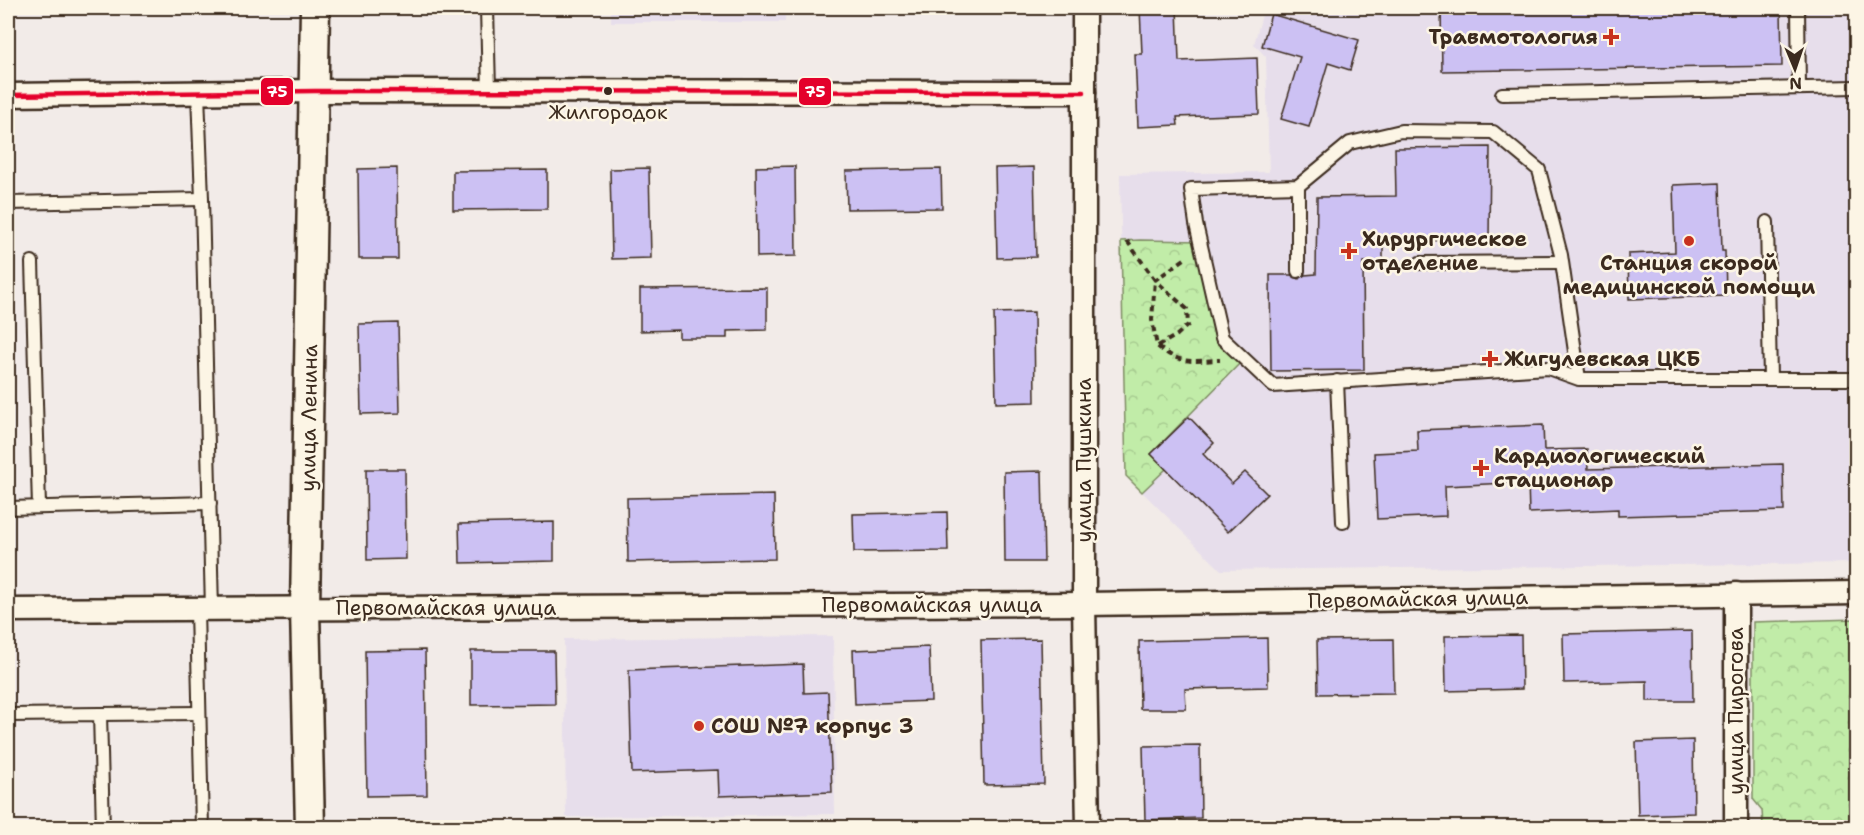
<svg xmlns="http://www.w3.org/2000/svg" width="1864" height="835" viewBox="0 0 1864 835" font-family="'Shantell Sans',sans-serif">
  <style>
    .built { fill: #e7deeb }
    .forest { fill: url(#forest-crowns); stroke: #7e8b63; stroke-width: 1.5 }
    .building { fill: #ccc1f3; stroke: #3b2a1e; stroke-width: 1.5 }
    .lines { fill: none; stroke-linecap: round; stroke-linejoin: round }
    .service-casing { stroke: #3b2a1e; stroke-width: 16 }
    .minor-casing { stroke: #3b2a1e; stroke-width: 27 }
    .tertiary-casing { stroke: #3b2a1e; stroke-width: 33 }
    .path { stroke: #3b2a1e; stroke-width: 4; stroke-dasharray: 6 4.5; stroke-linecap: butt }
    .service { stroke: #fcf5e5; stroke-width: 12 }
    .minor { stroke: #fcf5e5; stroke-width: 22 }
    .tertiary { stroke: #fcf5e5; stroke-width: 28 }
    .bus-1-casing { stroke: #fcf5e5; stroke-width: 9 }
    .bus-1 { stroke: #e4002b; stroke-width: 4.5 }
    .poi-dot { fill: #c8321e; stroke: #fcf5e5; stroke-width: 2 }
    .bus-dot { fill: #3b2a1e; stroke: #fcf5e5; stroke-width: 2 }
    .labels { text-anchor: middle; dominant-baseline: central; stroke-width: 5; stroke-linejoin: round; paint-order: stroke }
    .bus-label { font-size: 20px; fill: #3b2a1e; stroke: #fcf5e5 }
    .poi-label { font-size: 21px; font-weight: bold; fill: #3b2a1e; stroke: #fcf5e5; text-anchor: start }
    .street-label { font-size: 21px; fill: #3b2a1e; stroke: #fcf5e5 }
    .line-badge { stroke: #fcf5e5; stroke-width: 2 }
    .badge-label { font-size: 16px; text-anchor: middle; font-weight: bold; fill: #fff }
  </style>
  <defs>
    <pattern id="forest-crowns" width="20" height="18" patternUnits="userSpaceOnUse" patternTransform="scale(1.5)"><rect width="20" height="18" fill="#c1eca8"/><path d="M2 6a3 3 0 1 1 6 0M12 15a3 3 0 1 1 6 0" fill="none" stroke="#a7cb90"/></pattern>
  </defs>
  <rect width="100%" height="100%" fill="#f2ebe8"/>
  <filter id="ink" filterUnits="userSpaceOnUse"><feTurbulence type="fractalNoise" baseFrequency=".0167" numOctaves="2"/><feDisplacementMap in="SourceGraphic" scale="12" xChannelSelector="R" yChannelSelector="G"/><feConvolveMatrix kernelMatrix="1 2 1 2 8 2 1 2 1" color-interpolation-filters="sRGB"/></filter>
  <g filter="url(#ink)">
    <g class="built">
      <rect x="611" y="8" width="174" height="14"/>
      <polygon points="1264,8 1856,8 1856,563 1221,570 1126,476 1120,174 1269,172 1266,57 1254,44"/>
      <polygon points="833,636 835,814 566,817 564,639"/>
    </g>
    <g class="forest">
      <polygon points="1140,240 1200,241 1222,337 1244,359 1151,454 1166,469 1142,492 1126,476 1121,241"/>
      <polygon points="1856,619 1856,827 1763,827 1762,810 1753,799 1753,622"/>
    </g>
    <g class="building">
      <polygon points="1140,8 1177,8 1179,61 1257,58 1259,114 1177,117 1178,125 1138,127 1135,54 1142,54"/>
      <polygon points="1441,8 1781,8 1782,66 1442,71"/>
      <polygon points="1271,14 1359,40 1350,70 1328,63 1309,127 1281,119 1300,57 1262,46"/>
      <polygon points="1490,147 1489,240 1383,241 1383,262 1363,262 1364,370 1271,371 1270,275 1291,275 1299,279 1305,275 1316,274 1317,197 1396,196 1395,148"/>
      <polygon points="795,166 796,256 757,257 756,167"/>
      <polygon points="1034,167 1036,257 997,258 995,168"/>
      <polygon points="397,168 398,259 359,259 358,169"/>
      <polygon points="649,168 651,258 612,259 610,169"/>
      <polygon points="941,169 942,208 847,209 846,171"/>
      <polygon points="547,170 547,209 453,210 453,171"/>
      <polygon points="1720,183 1722,251 1725,251 1726,296 1629,299 1628,254 1675,252 1673,185"/>
      <polygon points="767,288 767,330 727,331 727,338 679,338 679,330 640,331 640,289"/>
      <polygon points="1034,312 1035,402 996,403 994,313"/>
      <polygon points="398,323 400,413 361,414 359,324"/>
      <polygon points="1189,417 1214,443 1203,454 1232,484 1245,472 1267,494 1228,532 1151,454"/>
      <polygon points="1543,425 1544,450 1587,449 1588,469 1783,464 1784,511 1618,516 1618,509 1529,513 1528,482 1445,486 1446,516 1377,519 1374,453 1418,451 1417,430"/>
      <polygon points="366,469 405,469 406,559 367,560"/>
      <polygon points="1042,471 1044,562 1005,562 1004,472"/>
      <polygon points="774,495 775,559 628,562 627,498"/>
      <polygon points="947,512 948,551 854,552 853,514"/>
      <polygon points="554,522 554,561 460,563 459,524"/>
      <polygon points="1692,631 1693,701 1647,701 1647,681 1564,683 1563,634"/>
      <polygon points="1521,635 1522,689 1446,691 1445,636"/>
      <polygon points="1267,638 1268,687 1185,689 1186,709 1140,709 1139,641"/>
      <polygon points="1041,639 1044,784 984,785 981,640"/>
      <polygon points="1393,639 1394,693 1318,694 1317,640"/>
      <polygon points="929,647 931,701 855,704 853,650"/>
      <polygon points="425,650 427,795 367,796 365,651"/>
      <polygon points="471,651 554,651 555,704 471,705"/>
      <polygon points="803,664 804,693 828,692 832,792 719,796 718,770 632,773 629,670"/>
      <polygon points="1693,740 1694,813 1638,815 1636,742"/>
      <polygon points="1200,745 1201,818 1145,820 1143,746"/>
    </g>
    <g class="lines">
      <defs>
        <g id="service">
          <polyline points="487,8 489,91"/>
          <polyline points="1798,8 1799,88"/>
          <polyline points="198,93 202,199 212,610"/>
          <polyline points="1502,94 1856,87"/>
          <polyline points="1298,186 1298,271"/>
          <polyline points="8,203 202,199"/>
          <polyline points="1767,222 1770,379 1856,379"/>
          <polyline points="32,262 39,507"/>
          <polyline points="1420,263 1562,262"/>
          <polyline points="1579,379 1561,255 1539,170 1493,132 1401,131 1350,143 1298,186 1191,189 1196,224 1222,338 1273,386 1548,368 1579,379 1770,379"/>
          <polyline points="1337,381 1343,522"/>
          <polyline points="8,508 210,503"/>
          <polyline points="197,609 202,828"/>
          <polyline points="100,714 199,713"/>
          <polyline points="8,715 100,714 103,828"/>
        </g>
        <g id="minor">
          <polyline points="1084,8 1084,604 1088,828"/>
          <polyline points="8,95 315,91 1084,92"/>
          <polyline points="1736,594 1736,828"/>
          <polyline points="8,610 1084,604 1856,593"/>
        </g>
        <polyline id="tertiary" points="310,828 305,609 315,8"/>
      </defs>
      <use href="#service" class="service-casing"/>
      <use href="#minor" class="minor-casing"/>
      <use href="#tertiary" class="tertiary-casing"/>
      <g class="path">
        <path d="M 1127,241 L 1155,280 L 1152,320 L 1157,346 C 1181,365 1191,361 1220,360"/>
        <polyline points="1158,346 1177,335 1188,325 1187,309 1155,280 1186,258"/>
      </g>
      <use href="#service" class="service"/>
      <use href="#minor" class="minor"/>
      <use href="#tertiary" class="tertiary"/>
      <defs>
        <polyline id="bus-1" points="8,95 315,91 1084,92"/>
      </defs>
      <use href="#bus-1" class="bus-1-casing"/>
      <use href="#bus-1" class="bus-1"/>
    </g>
  </g>
  <g class="poi-dot">
    <path d="M1608 28h6v6h6v6h-6v6h-6v-6h-6v-6h6z"/>
    <circle cx="1689" cy="241" r="6"/>
    <path d="M1346 242h6v6h6v6h-6v6h-6v-6h-6v-6h6z"/>
    <path d="M1487 350h6v6h6v6h-6v6h-6v-6h-6v-6h6z"/>
    <path d="M1478 459h6v6h6v6h-6v6h-6v-6h-6v-6h6z"/>
    <circle cx="699" cy="726" r="6"/>
  </g>
  <circle class="bus-dot" cx="608" cy="91" r="5"/>
  <g class="labels">
    <g class="bus-label">
      <text x="608" y="112">Жилгородок</text>
    </g>
    <g class="poi-label">
      <text x="1598" y="37" text-anchor="end">Травмотология</text>
      <text x="1362" y="239">Хирургическое<tspan x="1362" dy="24">отделение</tspan></text>
      <text x="1689" y="263" text-anchor="middle">Станция скорой<tspan x="1689" dy="24">медицинской помощи</tspan></text>
      <text x="1504" y="359">Жигулевская ЦКБ</text>
      <text x="1494" y="456">Кардиологический<tspan x="1494" dy="24">стационар</tspan></text>
      <text x="711" y="726">СОШ №7 корпус 3</text>
    </g>
    <g class="street-label">
      <text transform="translate(309 418) rotate(-89)">улица Ленина</text>
      <text transform="translate(1084 460) rotate(-90)">улица Пушкина</text>
      <text transform="translate(1418 599) rotate(-1)">Первомайская улица</text>
      <text x="932" y="605">Первомайская улица</text>
      <text x="446" y="608">Первомайская улица</text>
      <text transform="translate(1736 711) rotate(-90)">улица Пирогова</text>
    </g>
  </g>
  <g class="line-badge">
    <rect x="260" y="77" width="34" height="29" rx="6" fill="#e4002b"/>
    <rect x="798" y="77" width="34" height="29" rx="6" fill="#e4002b"/>
  </g>
  <g class="badge-label">
    <text x="277" y="97">75</text>
    <text x="815" y="97">75</text>
  </g>
  <rect width="1864" height="835" fill="none" stroke="#fcf5e5" stroke-width="30"/>
  <rect x="15" y="15" width="1834" height="805" fill="none" stroke="#3b2a1e" stroke-width="2" filter="url(#ink)"/>
  <g transform="translate(1795 69) rotate(178)" stroke="#fcf5e5" stroke-width="4.5" paint-order="stroke">
  <path d="M0-4.5L10 22L0 15L-10 22Z" fill="#3b2a1e"/>
  <text y="-9" font-size="16" font-weight="bold" text-anchor="middle" fill="#3b2a1e">N</text>
  </g>
</svg>
